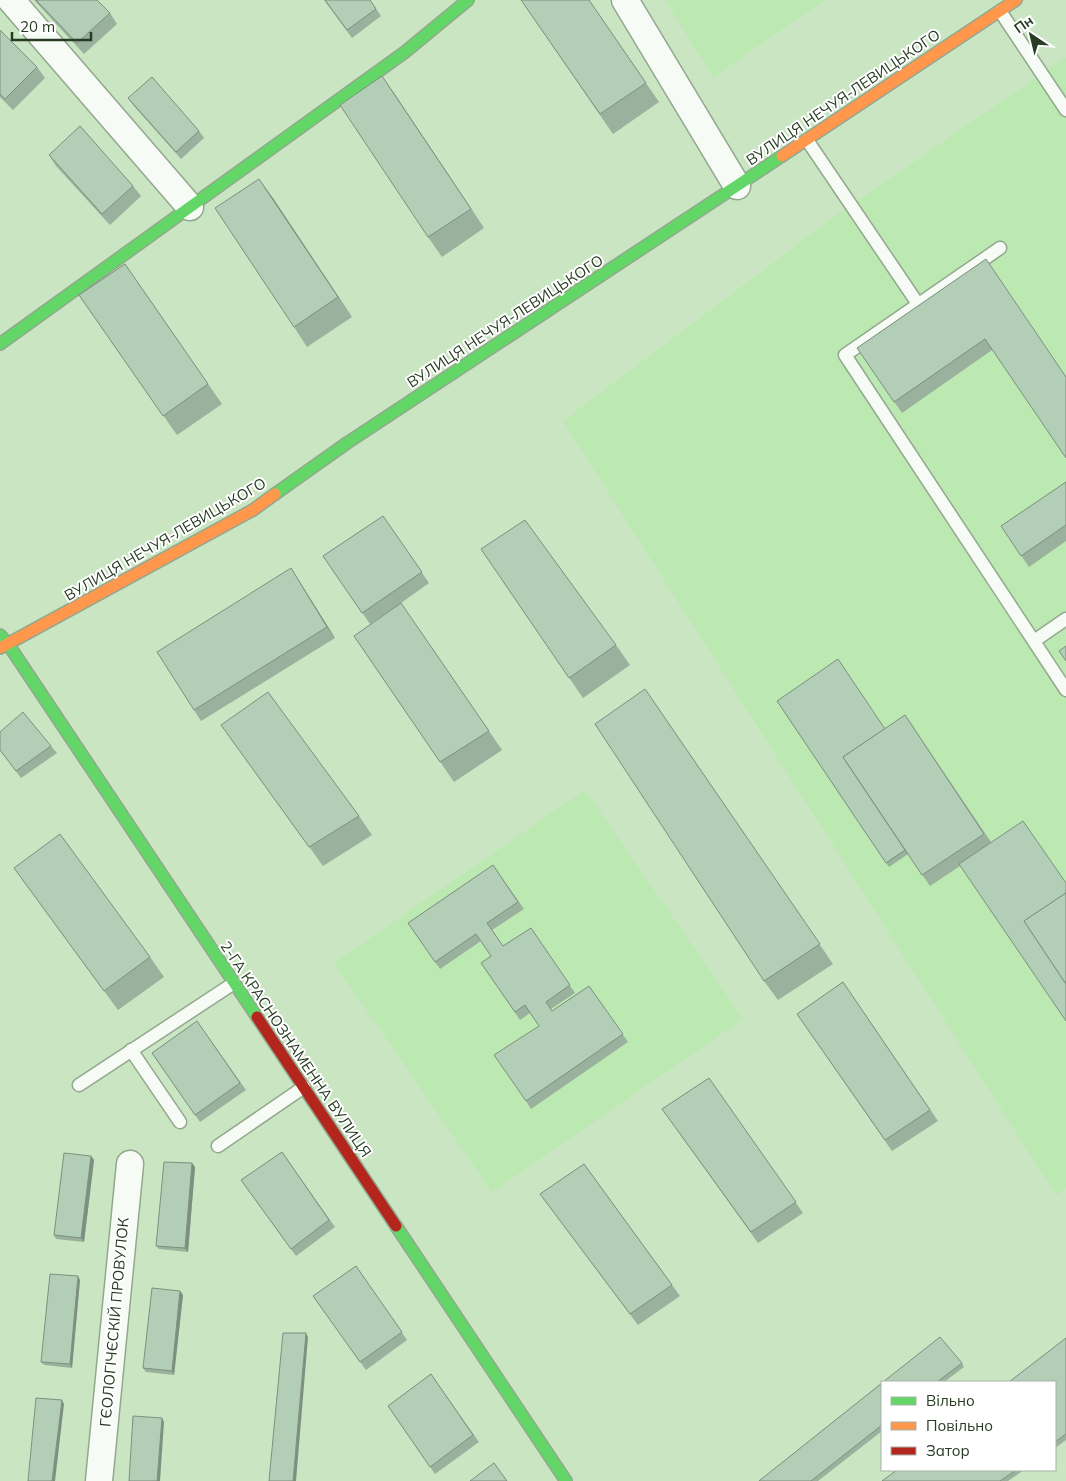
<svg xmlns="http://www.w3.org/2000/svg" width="1066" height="1481" viewBox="0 0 1066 1481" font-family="Mulish,sans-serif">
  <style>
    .built { fill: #bce8b2 }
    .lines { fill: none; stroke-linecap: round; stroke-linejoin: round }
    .lane-casing { stroke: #93a88e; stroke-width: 15 }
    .street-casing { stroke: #93a88e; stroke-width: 29 }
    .fast-casing { stroke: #93a88e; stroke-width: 14 }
    .slow-casing { stroke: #93a88e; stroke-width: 14 }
    .jam-casing { stroke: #93a88e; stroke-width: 14 }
    .lane { stroke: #f7fbf6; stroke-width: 12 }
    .street { stroke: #f7fbf6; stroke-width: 26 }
    .fast { stroke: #63d668; stroke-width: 11 }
    .slow { stroke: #ff974d; stroke-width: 11 }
    .jam { stroke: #b3261e; stroke-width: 11 }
    .wall { fill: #99b19d }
    .shaded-wall { fill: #7d907f }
    .building { fill: #b2ceb6; stroke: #7d907f }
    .labels { text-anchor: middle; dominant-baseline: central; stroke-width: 4; stroke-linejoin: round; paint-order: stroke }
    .street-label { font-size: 15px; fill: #283c23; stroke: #fff }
  </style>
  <rect width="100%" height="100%" fill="#c9e5c2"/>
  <g class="built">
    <polygon points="665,0 825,0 713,77"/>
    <polygon points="1066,57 1066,1188 1056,1195 563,421 837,215"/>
    <polygon points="585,790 743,1019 492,1192 334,963"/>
  </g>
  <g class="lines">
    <defs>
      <g id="lane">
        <polyline points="1000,11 1066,110"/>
        <polyline points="807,140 918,304"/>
        <polyline points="1000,248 845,355 1066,690"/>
        <polyline points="1034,641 1066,619"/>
        <polyline points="131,1050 180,1122"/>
        <polyline points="79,1085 234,983"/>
        <polyline points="218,1146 304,1087"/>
      </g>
      <g id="street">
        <polyline points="11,0 190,207"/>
        <polyline points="625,0 737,186"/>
        <polyline points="99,1481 130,1164"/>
      </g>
      <g id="fast">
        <polyline points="0,344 405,52 468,0"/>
        <polyline points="275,494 347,443 782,156"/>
        <polyline points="0,635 8,644 257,1017"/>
        <polyline points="396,1226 566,1481"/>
      </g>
      <g id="slow">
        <polyline points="782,156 1016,0"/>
        <polyline points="0,648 253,510 275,494"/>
      </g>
      <polyline id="jam" points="257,1017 396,1226"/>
    </defs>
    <use href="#lane" class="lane-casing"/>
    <use href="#street" class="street-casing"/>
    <use href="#fast" class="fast-casing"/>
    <use href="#slow" class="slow-casing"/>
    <use href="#jam" class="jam-casing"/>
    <use href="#lane" class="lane"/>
    <use href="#street" class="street"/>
    <use href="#fast" class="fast"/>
    <use href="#slow" class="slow"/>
    <use href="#jam" class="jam"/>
  </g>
  <g class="wall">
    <polygon points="34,0 97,0 110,13 117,24 84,54"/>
    <polygon points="324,0 370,0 381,16 352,38"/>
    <polygon points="521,0 589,0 659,102 613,134"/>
    <polygon points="0,30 37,67 45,78 13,110 0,97"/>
    <polygon points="382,76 484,228 442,257 428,237"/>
    <polygon points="128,98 199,131 204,138 181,159 133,105"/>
    <polygon points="49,155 133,186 141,196 110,225 56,166"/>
    <polygon points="259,179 352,317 307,347 294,327"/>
    <polygon points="986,259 992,350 902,413 857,348"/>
    <polygon points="125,264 222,404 177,435 79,295"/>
    <polygon points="1066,482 1066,541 1029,567 1001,526"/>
    <polygon points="383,516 429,583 401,603 502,750 454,782 354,636 399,604 370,624 323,556"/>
    <polygon points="481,549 616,645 630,665 583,698"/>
    <polygon points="291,568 335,638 201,721 194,710"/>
    <polygon points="645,689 833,964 778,1000 764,981"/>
    <polygon points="777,701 885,729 905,715 991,842 960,866 930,886 908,854 889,867"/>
    <polygon points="221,725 359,816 372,835 323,866"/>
    <polygon points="51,746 57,753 21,778 0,750"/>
    <polygon points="493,865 524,909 492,930 503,946 531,928 575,993 551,1009 552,1011 589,986 628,1042 531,1109 526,1101 539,1026 530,1013 520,1020 481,963 491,956 481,941 440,969 408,923"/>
    <polygon points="14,868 150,957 164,977 118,1010"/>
    <polygon points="843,982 938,1121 892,1151 797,1014"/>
    <polygon points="197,1021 246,1090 200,1122 152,1053"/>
    <polygon points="709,1078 803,1213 758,1243 662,1109"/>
    <polygon points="282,1152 335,1227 296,1256 241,1180"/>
    <polygon points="91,1156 94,1160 84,1242 56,1239 54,1235"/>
    <polygon points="192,1163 195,1167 188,1252 159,1249 156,1246"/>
    <polygon points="584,1164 680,1296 638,1325 540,1194"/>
    <polygon points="356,1266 407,1340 366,1370 313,1296"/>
    <polygon points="80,1280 72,1368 44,1365 41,1362"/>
    <polygon points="180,1291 183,1295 174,1375 146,1372 143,1368"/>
    <polygon points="1066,1338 1066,1440 1055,1448 1055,1382"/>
    <polygon points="962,1363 964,1367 944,1382 883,1382"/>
    <polygon points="431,1374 479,1442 435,1474 388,1406"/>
    <polygon points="882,1383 882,1431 818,1481 759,1481"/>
    <polygon points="897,1470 1024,1470 1008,1481 882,1481"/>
  </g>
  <g class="shaded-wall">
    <polygon points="382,76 396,96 484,228 471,209"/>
    <polygon points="259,179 273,198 352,317 338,297"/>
    <polygon points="291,568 298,579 335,638 327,627"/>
    <polygon points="91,1156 94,1160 84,1242 81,1238"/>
    <polygon points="192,1163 195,1167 188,1252 185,1248"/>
    <polygon points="78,1276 80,1280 72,1368 70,1364"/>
    <polygon points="180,1291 183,1295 174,1375 172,1371"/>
    <polygon points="306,1333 308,1337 296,1481 293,1481"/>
    <polygon points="62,1400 64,1404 55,1481 52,1481"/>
    <polygon points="162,1418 164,1422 160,1481 157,1481"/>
  </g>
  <g class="building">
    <polygon points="36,0 97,0 110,13 77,43"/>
    <polygon points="325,0 370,0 376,9 347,30"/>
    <polygon points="521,0 589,0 646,83 600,114"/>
    <polygon points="0,30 37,67 5,99 0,94"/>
    <polygon points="382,76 471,209 428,237 340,105"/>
    <polygon points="152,77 199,131 176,152 128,98"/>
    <polygon points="80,126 133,186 102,214 49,155"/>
    <polygon points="259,179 338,297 294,327 215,208"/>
    <polygon points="986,259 1066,377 1066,458 985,339 894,402 857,348"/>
    <polygon points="125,264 208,384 163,416 79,295"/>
    <polygon points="1066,482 1066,525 1021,556 1001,526"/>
    <polygon points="383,516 422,572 362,613 323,556"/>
    <polygon points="525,520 616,645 569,678 481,549"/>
    <polygon points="291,568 327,627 194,710 157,652"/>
    <polygon points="401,603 489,731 440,762 354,636"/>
    <polygon points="1066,646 1066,661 1059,651"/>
    <polygon points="838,659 885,729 843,757 905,850 886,863 777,701"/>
    <polygon points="645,689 820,944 764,981 595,724"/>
    <polygon points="268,692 359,816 309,847 221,725"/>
    <polygon points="23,712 51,746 16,771 0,750 0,732"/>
    <polygon points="905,715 984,834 922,875 843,757"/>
    <polygon points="1023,821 1066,883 1066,893 1024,921 1066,984 1066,1021 959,864"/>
    <polygon points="60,834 150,957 104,991 14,868"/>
    <polygon points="493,865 518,902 487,923 503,946 531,928 570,985 546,1002 552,1011 589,986 623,1034 526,1101 494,1055 539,1026 525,1005 515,1012 481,963 491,956 476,934 435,962 408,923"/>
    <polygon points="1066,893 1066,984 1024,921"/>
    <polygon points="843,982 930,1110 885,1140 797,1014"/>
    <polygon points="197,1021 240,1083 195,1115 152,1053"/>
    <polygon points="709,1078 796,1202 751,1232 662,1109"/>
    <polygon points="282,1152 329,1220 291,1249 241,1180"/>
    <polygon points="64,1153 91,1156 81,1238 54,1235"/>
    <polygon points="164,1162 192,1163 185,1248 156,1246"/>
    <polygon points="584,1164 672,1285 630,1314 540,1194"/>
    <polygon points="356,1266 402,1332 360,1362 313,1296"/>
    <polygon points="50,1274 78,1276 70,1364 41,1362"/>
    <polygon points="152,1288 180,1291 172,1371 143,1368"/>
    <polygon points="283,1333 306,1333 293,1481 269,1481"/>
    <polygon points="940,1337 962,1363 937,1382 883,1382"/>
    <polygon points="1066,1338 1066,1434 1055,1442 1055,1382 1009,1382"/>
    <polygon points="431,1374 473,1435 430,1467 388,1406"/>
    <polygon points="882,1383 882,1425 811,1481 759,1481"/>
    <polygon points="36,1398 62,1400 52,1481 28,1481"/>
    <polygon points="133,1416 162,1418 157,1481 129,1481"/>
    <polygon points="494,1463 507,1481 470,1481"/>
    <polygon points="897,1470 1016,1470 1000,1481 882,1481"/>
  </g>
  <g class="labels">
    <g class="street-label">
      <text transform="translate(843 97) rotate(-34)">ВУЛИЦЯ НЕЧУЯ-ЛЕВИЦЬКОГО</text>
      <text transform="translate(505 321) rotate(-33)">ВУЛИЦЯ НЕЧУЯ-ЛЕВИЦЬКОГО</text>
      <text transform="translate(165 539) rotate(-30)">ВУЛИЦЯ НЕЧУЯ-ЛЕВИЦЬКОГО</text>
      <text transform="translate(296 1049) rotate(56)">2-ГА КРАСНОЗНАМЕННА ВУЛИЦЯ</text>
      <text transform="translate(114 1322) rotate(-85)">ГЄОЛОГІЧЄСКІЙ ПРОВУЛОК</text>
    </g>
  </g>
  <rect x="881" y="1381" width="175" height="90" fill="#ffffff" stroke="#a9b1a7"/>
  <rect x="891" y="1397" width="25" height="8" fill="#63d668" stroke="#a9b1a7"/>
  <text x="926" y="1406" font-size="15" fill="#283c23">Вільно</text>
  <rect x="891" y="1422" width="25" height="8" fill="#ff974d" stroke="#a9b1a7"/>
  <text x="926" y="1431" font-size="15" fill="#283c23">Повільно</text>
  <rect x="891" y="1447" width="25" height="8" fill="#b3261e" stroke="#a9b1a7"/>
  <text x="926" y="1456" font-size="15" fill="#283c23">Затор</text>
  <g transform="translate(1031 35) rotate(325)" stroke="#ffffff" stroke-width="4" paint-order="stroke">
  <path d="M0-4L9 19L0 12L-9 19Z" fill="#283c23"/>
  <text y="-8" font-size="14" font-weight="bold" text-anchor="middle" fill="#283c23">Пн</text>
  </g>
  <path d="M12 32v8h79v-8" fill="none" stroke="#283c23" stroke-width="2.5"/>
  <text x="20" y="32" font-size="15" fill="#283c23" stroke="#ffffff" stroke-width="4" paint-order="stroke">20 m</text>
</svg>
